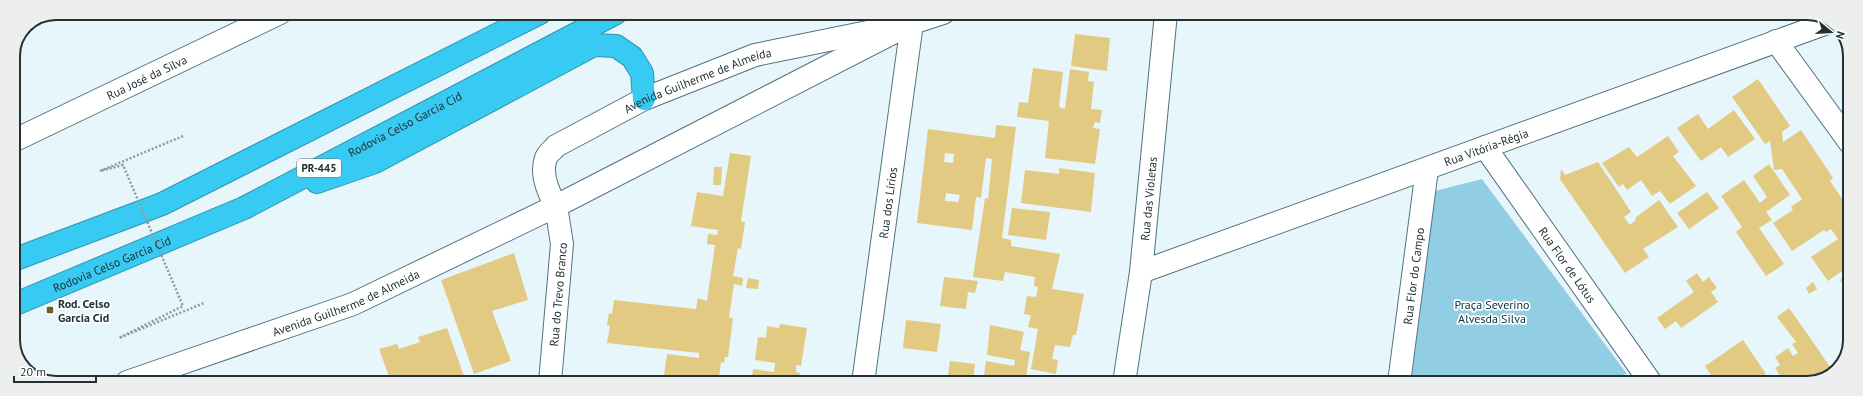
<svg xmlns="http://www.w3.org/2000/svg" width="1863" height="396" viewBox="0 0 1863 396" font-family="'PT Sans',sans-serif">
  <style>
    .green { fill: #91cee3 }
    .building { fill: #e2ca82; fill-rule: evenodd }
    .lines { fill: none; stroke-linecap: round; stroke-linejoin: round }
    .minor-casing { stroke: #50737f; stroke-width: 24 }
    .tertiary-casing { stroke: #50737f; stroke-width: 24 }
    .motorway-casing { stroke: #3094b0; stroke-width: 24 }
    .minor { stroke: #fff; stroke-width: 22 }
    .tertiary { stroke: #fff; stroke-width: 22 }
    .motorway { stroke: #37caf2; stroke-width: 22 }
    .path-bridge { stroke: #8d9ca1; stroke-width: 2.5; stroke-dasharray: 2 2; stroke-linecap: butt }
    .poi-dot { fill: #6d5d2a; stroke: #fff; stroke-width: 1.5 }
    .labels { text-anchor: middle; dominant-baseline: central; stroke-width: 3.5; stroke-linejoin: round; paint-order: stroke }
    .shield { fill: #fff; stroke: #646f72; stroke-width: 1 }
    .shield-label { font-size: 11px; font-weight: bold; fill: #223136 }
    .street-label { font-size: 12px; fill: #223136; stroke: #fff }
    .poi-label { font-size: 12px; font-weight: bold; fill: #223136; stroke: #fff; text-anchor: start }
    .park-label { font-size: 12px; fill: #032f3b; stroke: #fff }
    .rim { fill: none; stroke: #223136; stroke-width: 2 }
  </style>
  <rect width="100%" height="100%" fill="#e7f6fb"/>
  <polygon class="green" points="1482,179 1627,374 1592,383 1411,383 1435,191"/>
  <g class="building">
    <polygon points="1075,34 1110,38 1107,71 1071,66"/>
    <polygon points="1033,68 1063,72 1059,107 1065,109 1070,69 1089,72 1088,81 1094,82 1091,109 1102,110 1100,123 1095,122 1093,128 1100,129 1095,164 1045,158 1049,121 1017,117 1019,102 1028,103"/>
    <polygon points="1758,79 1790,126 1782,132 1783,142 1801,130 1833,178 1830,181 1849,209 1849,266 1828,281 1811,257 1838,239 1831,229 1826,232 1824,230 1792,251 1773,223 1793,210 1791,207 1802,199 1782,169 1774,170 1770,141 1765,144 1732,97"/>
    <polygon points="1734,110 1755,139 1728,157 1721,147 1701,161 1677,128 1698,114 1708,129"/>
    <path d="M 996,125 L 1016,127 L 1002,238 L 1011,240 L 1011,246 L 1060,254 L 1052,289 L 1084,294 L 1076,335 L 1073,335 L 1070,347 L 1055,345 L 1052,359 L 1058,360 L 1056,374 L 1031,369 L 1038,329 L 1028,327 L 1031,315 L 1024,314 L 1027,296 L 1036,297 L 1038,287 L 1034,286 L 1035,277 L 1005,272 L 1003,281 L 973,277 L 985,198 L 988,199 L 992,159 L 986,158 L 981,198 L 976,197 L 972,230 L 917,223 L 928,129 L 995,138 ZM 945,153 L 954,154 L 953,163 L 944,162 ZM 946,193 L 960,195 L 958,202 L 945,201 Z"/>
    <polygon points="1668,136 1679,152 1673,156 1696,186 1670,204 1660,191 1652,196 1641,180 1627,190 1623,184 1619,187 1602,163 1629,147 1637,157"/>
    <polygon points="730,153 751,156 741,221 745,222 741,249 738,248 733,276 743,278 742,286 734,284 729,318 733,318 728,357 725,357 724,363 721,362 718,383 663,382 667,354 699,358 699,353 607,343 610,326 607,325 609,313 612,314 614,300 696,309 698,298 707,301 715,245 707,244 708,234 717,235 718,230 691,226 697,192 723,196"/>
    <polygon points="1598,162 1631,212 1624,217 1630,225 1636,220 1635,218 1659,200 1678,227 1643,249 1649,257 1625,273 1560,179 1561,169 1565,175"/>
    <polygon points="1769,164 1790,195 1766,212 1772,220 1759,228 1784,264 1766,276 1736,232 1742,227 1721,196 1744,180 1760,203 1767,197 1753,176"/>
    <polygon points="714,167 722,167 721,185 713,185"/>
    <polygon points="1059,168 1095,173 1091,212 1021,203 1025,170 1059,174"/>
    <polygon points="1707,192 1719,208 1689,229 1677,213"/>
    <polygon points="1012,208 1050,212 1046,240 1008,235"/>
    <polygon points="514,253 528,300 492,311 511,361 474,374 441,280"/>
    <polygon points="1697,273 1703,282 1709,277 1717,288 1711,292 1718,302 1681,328 1676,321 1665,329 1657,318 1694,292 1686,281"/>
    <polygon points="1849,273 1849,294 1840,280"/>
    <polygon points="944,277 978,281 975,293 968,292 966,309 940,306"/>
    <polygon points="748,278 759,280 758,289 746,288"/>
    <polygon points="1813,282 1817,289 1809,294 1806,288"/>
    <polygon points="1789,308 1813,342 1834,373 1808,383 1785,383 1775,368 1780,365 1775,357 1788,348 1793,356 1798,353 1792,344 1796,342 1777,317"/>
    <polygon points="906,320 941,324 937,352 903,348"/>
    <polygon points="780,324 807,328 801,366 796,365 796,372 800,373 799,383 751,383 753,369 774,372 775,363 755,360 758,337 766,338 767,326 779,328"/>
    <polygon points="990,325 1024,332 1020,350 1030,352 1025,383 983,383 986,361 1014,366 1015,360 987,355"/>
    <polygon points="447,328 464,376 445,382 391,382 379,349 397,344 399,349 420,342 418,337"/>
    <polygon points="1743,340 1766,374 1754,383 1716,383 1705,366"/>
    <polygon points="950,361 975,364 973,381 978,383 947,383"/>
  </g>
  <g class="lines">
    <defs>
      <g id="minor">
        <polyline points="1776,41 1850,143"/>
        <path id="s1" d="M 1485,147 L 1651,383"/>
        <path id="s2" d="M 1141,272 L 1830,22"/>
        <path id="s3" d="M 550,382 L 562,244 L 556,206"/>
        <path id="s4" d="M 863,383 L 912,23"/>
        <path id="s5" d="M 1124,383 L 1141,272 L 1166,13"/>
        <path id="s6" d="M 1399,383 L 1427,169"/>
      </g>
      <g id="tertiary">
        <path id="s7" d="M 13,141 L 280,13"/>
        <path id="s8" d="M 556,206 C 548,192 540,174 546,158 C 547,154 553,150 556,146 L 644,99 L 755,55 L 912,23 L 943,13"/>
        <path id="s9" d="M 127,382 L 353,304 L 556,206 L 912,23"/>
      </g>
      <g id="motorway">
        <polyline points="317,182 375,162 594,45 616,46 632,57 642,73 644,99"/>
        <polyline points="13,260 162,204 540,13"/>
        <path id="s10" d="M 13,305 L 244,208 L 616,13"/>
      </g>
    </defs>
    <use href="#minor" class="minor-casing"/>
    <use href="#tertiary" class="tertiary-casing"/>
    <use href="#motorway" class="motorway-casing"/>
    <use href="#minor" class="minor"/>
    <use href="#tertiary" class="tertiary"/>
    <use href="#motorway" class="motorway"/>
    <polyline class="path-bridge" points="183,136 100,171 123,165 183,306 119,338 204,303"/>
  </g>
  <rect class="poi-dot" x="46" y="306" width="8" height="8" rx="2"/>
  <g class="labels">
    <rect class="shield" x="297" y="159" width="44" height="18" rx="3"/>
    <g class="shield-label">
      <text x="319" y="168">PR-445</text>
    </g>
    <g class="street-label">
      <text stroke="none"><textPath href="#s7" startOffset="148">Rua José da Silva</textPath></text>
      <text stroke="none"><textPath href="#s8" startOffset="223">Avenida Guilherme de Almeida</textPath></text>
      <text stroke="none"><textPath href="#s10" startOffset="432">Rodovia Celso Garcia Cid</textPath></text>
      <text stroke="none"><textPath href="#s2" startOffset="367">Rua Vitória-Régia</textPath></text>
      <text stroke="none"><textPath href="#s5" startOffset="186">Rua das Violetas</textPath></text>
      <text stroke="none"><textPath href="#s4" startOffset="182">Rua dos Lírios</textPath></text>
      <text stroke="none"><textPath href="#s10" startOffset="107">Rodovia Celso Garcia Cid</textPath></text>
      <text stroke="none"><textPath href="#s1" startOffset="144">Rua Flor de Lótus</textPath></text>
      <text stroke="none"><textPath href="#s6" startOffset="108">Rua Flor do Campo</textPath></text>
      <text stroke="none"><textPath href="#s3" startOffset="88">Rua do Trevo Branco</textPath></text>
      <text stroke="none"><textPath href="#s9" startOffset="233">Avenida Guilherme de Almeida</textPath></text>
    </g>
    <g class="poi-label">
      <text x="58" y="303">Rod. Celso<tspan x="58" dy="14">Garcia Cid</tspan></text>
    </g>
    <g class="park-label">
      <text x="1492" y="304">Praça Severino<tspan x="1492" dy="14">Alvesda Silva</tspan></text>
    </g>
  </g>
  <path d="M0 0H1863V396H0ZM56 20H1807A36 36 0 0 1 1843 56V340A36 36 0 0 1 1807 376H56A36 36 0 0 1 20 340V56A36 36 0 0 1 56 20Z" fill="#edefef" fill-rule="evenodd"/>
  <path class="rim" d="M56 20H1807A36 36 0 0 1 1843 56V340A36 36 0 0 1 1807 376H56A36 36 0 0 1 20 340V56A36 36 0 0 1 56 20Z"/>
  <g transform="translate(1831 32) rotate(108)" stroke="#ffffff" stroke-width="3" paint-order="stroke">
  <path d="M0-3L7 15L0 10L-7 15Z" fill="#223136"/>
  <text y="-6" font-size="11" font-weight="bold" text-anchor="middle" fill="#223136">N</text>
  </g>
  <path d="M14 376v6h82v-6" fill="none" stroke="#223136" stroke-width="2"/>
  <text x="20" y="376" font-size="12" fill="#223136" stroke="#ffffff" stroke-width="3" paint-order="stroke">20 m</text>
</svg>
